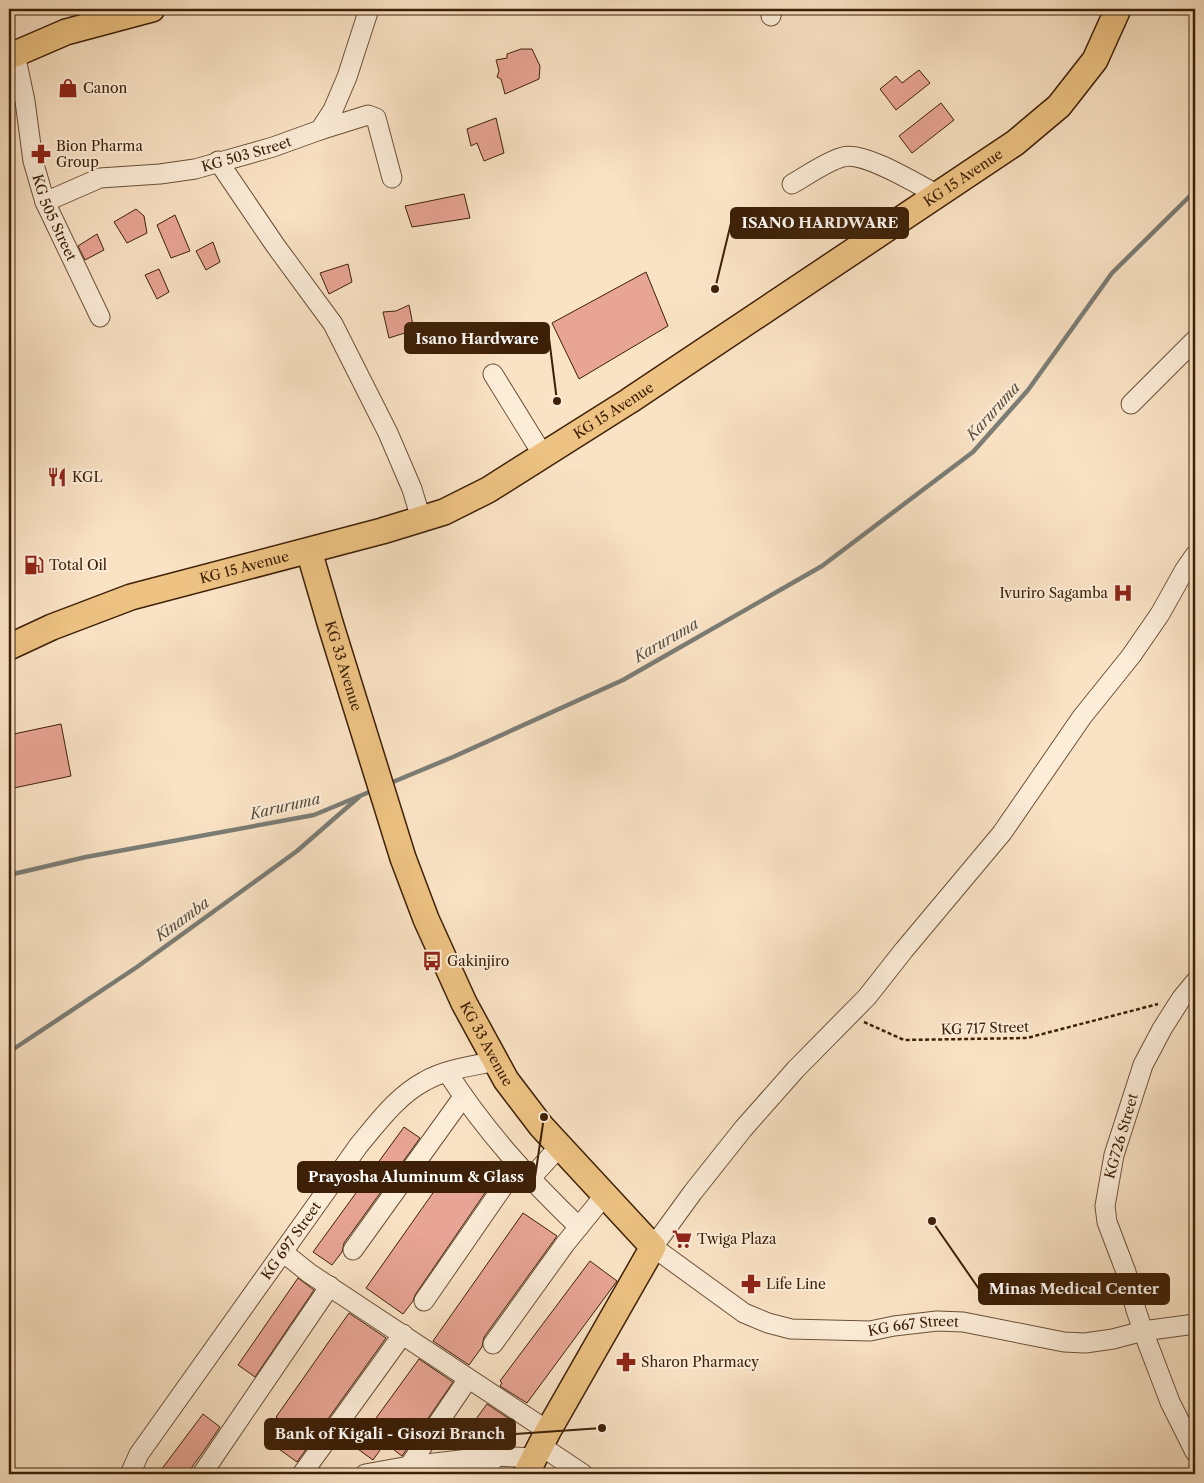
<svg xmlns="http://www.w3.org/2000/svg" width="1204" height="1483" viewBox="0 0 1204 1483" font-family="'Libre Caslon Text',serif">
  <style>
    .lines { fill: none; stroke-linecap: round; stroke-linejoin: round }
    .stream { stroke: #7b7d76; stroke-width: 4.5 }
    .building { fill: #e8a494; stroke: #3d2007 }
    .minor-casing { stroke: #6c5136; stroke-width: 21 }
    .major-casing { stroke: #3d2007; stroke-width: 28 }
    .path { stroke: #3d2007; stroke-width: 2.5; stroke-dasharray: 4 2.5; stroke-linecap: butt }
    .minor { stroke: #fcedd9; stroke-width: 19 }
    .major { stroke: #edc282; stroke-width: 25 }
    .labels { text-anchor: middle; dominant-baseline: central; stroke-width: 4; stroke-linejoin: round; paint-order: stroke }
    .poi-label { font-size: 14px; fill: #3d2007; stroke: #fcedd9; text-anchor: start }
    .street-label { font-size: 14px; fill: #3d2007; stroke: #fcedd9 }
    .water-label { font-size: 15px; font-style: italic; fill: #5c4e3e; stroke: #fcedd9 }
    .leader { fill: none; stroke: #3d2007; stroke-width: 2 }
    .callout-dot { fill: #3d2007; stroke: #fcedd9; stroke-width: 2 }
    .callout { fill: #3d2007; stroke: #3d2007; stroke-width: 2 }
    .callout-label { font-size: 15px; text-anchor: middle; font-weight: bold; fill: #fff }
  </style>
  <rect width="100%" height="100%" fill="#fae3c5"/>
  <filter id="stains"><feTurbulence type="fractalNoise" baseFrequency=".004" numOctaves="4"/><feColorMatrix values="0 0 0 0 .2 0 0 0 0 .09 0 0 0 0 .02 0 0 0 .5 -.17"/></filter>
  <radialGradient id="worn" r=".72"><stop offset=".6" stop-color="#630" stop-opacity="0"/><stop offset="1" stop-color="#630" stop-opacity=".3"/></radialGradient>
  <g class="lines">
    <g class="stream">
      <polyline points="388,784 453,757 623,680 822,566 973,452 1028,390 1112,273 1195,191"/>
      <polyline points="9,875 86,857 314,815 374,790"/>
      <polyline points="9,1052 137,967 297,851 359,797"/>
    </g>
  </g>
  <g class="building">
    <polygon points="521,49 532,49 540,66 539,79 505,94 501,79 497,77 499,71 496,60 507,58 507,54"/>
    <polygon points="919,70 930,83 896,110 880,89 896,76 902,83"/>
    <polygon points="941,103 954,120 912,153 899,136"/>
    <polygon points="496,118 504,153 484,161 477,143 471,146 467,129"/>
    <polygon points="464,194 470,218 412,227 405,206"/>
    <polygon points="136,209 144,216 147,233 127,243 114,222"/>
    <polygon points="175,215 190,251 171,258 157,225"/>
    <polygon points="97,234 104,250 85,260 78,246"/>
    <polygon points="213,242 220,262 206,270 196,251"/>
    <polygon points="348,264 352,282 329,294 320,273"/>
    <polygon points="159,269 169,292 157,299 145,275"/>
    <polygon points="646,272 668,326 579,379 552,323"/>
    <polygon points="409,305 414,330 389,338 383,312 396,311"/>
    <polygon points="61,724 71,776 9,789 9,735"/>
    <polygon points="404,1127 420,1138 344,1243 342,1252 332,1265 313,1252"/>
    <polygon points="454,1163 489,1187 415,1295 413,1301 403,1314 366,1288"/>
    <polygon points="523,1213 557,1236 484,1337 482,1347 469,1365 433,1341"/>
    <polygon points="590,1261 617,1281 527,1403 500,1386 502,1383 500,1381"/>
    <polygon points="298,1278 314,1290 255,1377 238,1365"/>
    <polygon points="349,1313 386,1338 297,1462 279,1449 293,1429 276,1417"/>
    <polygon points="419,1359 453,1382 402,1456 385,1443 373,1460 355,1447"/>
    <polygon points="487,1404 514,1422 500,1442 473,1423"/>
    <polygon points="203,1414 220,1427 205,1449 187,1474 158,1474"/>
  </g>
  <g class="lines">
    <defs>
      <g id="minor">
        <polyline points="771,16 772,9"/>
        <path id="s1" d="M 15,54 L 25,101 L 33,161 L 45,202 L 100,317"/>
        <polyline points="320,130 368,115 376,118 392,178"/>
        <polyline points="218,161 275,245 333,324 388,433 412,489 421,519"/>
        <path d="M 792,184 C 806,176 829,160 843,157 C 864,151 917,184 938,195"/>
        <path id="s2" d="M 45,202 L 100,178 L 160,174 L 195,169 L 273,147 L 320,130 L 333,110 L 347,77 L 369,9"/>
        <polyline points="493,374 543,455"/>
        <polyline points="1131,404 1195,340"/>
        <path id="s3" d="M 1195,555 L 1184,571 L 1160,614 L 1131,656 L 1082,717 L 1002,833 L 904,950 L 867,997 L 796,1069 L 743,1129 L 693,1192 L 653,1247 L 744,1313 L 768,1323 L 791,1329 L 870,1331 L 894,1326 L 937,1321 L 963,1322 L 1064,1342 L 1085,1343 L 1113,1339 L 1143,1331 L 1195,1324"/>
        <polyline points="1195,982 1181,999 1162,1029 1143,1065 1114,1155 1105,1206 1107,1222 1126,1272 1136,1310 1143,1331 1170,1402 1195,1452"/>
        <path d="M 447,1072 C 486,1132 528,1178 579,1227"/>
        <polyline points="530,1179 559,1147"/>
        <polyline points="353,1250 463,1097"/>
        <polyline points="284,1253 309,1273 548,1431"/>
        <polyline points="424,1301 518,1165"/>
        <polyline points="493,1344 565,1244 604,1196"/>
        <polyline points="541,1446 583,1474"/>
        <polyline points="409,1466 468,1379"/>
        <path id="s4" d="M 130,1474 L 139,1454 L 359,1145 C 379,1121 397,1096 425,1081 C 446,1069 473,1066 496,1061"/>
        <polyline points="202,1474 330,1286"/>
        <polyline points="302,1474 403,1334"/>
        <polyline points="365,1474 409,1466 495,1456 534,1458"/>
        <polyline points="485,1474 495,1456"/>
      </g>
      <g id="major">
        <polyline points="9,54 15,54 66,32 152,9"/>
        <path id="s5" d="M 309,551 L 331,626 L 403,858 L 426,919 L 464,1003 L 506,1080 L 541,1126 L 653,1247 L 548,1431 L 526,1474"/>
        <path id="s6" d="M 9,647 L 52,627 L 131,597 L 382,531 L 444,512 L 488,490 L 629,401 L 1015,143 L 1059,106 L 1095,60 L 1118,9"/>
      </g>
    </defs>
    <use href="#minor" class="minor-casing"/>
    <use href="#major" class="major-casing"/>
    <polyline class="path" points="864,1022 904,1040 1027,1038 1158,1004"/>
    <use href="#minor" class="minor"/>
    <use href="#major" class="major"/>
  </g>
  <defs>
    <symbol id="shop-bare" viewBox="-9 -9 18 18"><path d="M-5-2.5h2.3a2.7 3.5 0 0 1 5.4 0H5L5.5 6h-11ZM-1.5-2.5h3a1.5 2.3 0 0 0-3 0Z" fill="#8f2418" stroke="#fcedd9" stroke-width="2.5" paint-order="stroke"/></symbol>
    <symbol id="pharmacy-bare" viewBox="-9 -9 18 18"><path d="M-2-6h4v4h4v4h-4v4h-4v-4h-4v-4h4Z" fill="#8f2418" stroke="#fcedd9" stroke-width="2.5" paint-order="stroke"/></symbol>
    <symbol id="restaurant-bare" viewBox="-9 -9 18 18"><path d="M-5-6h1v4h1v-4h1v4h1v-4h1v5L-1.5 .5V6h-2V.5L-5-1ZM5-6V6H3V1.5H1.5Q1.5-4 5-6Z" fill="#8f2418" stroke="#fcedd9" stroke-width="2.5" paint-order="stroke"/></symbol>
    <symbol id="fuel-bare" viewBox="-9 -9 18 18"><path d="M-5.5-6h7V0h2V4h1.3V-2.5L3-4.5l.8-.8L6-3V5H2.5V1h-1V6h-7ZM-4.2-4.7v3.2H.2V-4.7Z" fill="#8f2418" stroke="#fcedd9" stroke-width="2.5" paint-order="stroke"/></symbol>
    <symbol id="hospital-bare" viewBox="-9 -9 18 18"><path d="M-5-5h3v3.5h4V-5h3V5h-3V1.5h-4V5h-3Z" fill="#8f2418" stroke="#fcedd9" stroke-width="2.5" paint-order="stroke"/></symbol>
    <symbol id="bus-bare" viewBox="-9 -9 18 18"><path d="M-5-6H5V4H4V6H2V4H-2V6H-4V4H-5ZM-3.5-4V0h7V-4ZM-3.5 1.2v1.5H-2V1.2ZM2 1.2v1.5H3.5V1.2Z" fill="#8f2418" stroke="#fcedd9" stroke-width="2.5" paint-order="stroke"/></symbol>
    <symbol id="supermarket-bare" viewBox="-9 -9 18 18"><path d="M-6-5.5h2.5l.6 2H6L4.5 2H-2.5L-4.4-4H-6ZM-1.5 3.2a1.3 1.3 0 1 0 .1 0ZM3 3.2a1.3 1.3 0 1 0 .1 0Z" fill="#8f2418" stroke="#fcedd9" stroke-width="2.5" paint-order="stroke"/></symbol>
  </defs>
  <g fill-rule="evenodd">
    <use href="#shop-bare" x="54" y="74" width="28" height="28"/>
    <use href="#pharmacy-bare" x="27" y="140" width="28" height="28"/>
    <use href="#restaurant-bare" x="43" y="463" width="28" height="28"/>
    <use href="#fuel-bare" x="20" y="551" width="28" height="28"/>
    <use href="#hospital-bare" x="1109" y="579" width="28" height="28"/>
    <use href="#bus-bare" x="418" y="947" width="28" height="28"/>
    <use href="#supermarket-bare" x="668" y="1225" width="28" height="28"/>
    <use href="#pharmacy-bare" x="737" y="1270" width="28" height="28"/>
    <use href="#pharmacy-bare" x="612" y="1348" width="28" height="28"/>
  </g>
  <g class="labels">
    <g class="poi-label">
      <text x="83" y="88">Canon</text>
      <text x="56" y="146">Bion Pharma<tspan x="56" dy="16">Group</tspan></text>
      <text x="72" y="477">KGL</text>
      <text x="49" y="565">Total Oil</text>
      <text x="1108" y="593" text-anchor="end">Ivuriro Sagamba</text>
      <text x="447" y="961">Gakinjiro</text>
      <text x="697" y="1239">Twiga Plaza</text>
      <text x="766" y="1284">Life Line</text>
      <text x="641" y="1362">Sharon Pharmacy</text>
    </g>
    <g class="street-label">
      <text stroke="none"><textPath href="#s2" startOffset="209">KG 503 Street</textPath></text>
      <text stroke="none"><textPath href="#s6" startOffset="1074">KG 15 Avenue</textPath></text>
      <text stroke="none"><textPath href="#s1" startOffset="169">KG 505 Street</textPath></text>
      <text stroke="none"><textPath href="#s6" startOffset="654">KG 15 Avenue</textPath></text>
      <text stroke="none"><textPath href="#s6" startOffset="249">KG 15 Avenue</textPath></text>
      <text stroke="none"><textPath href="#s5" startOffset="120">KG 33 Avenue</textPath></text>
      <text transform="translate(985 1028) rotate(-2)">KG 717 Street</text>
      <text stroke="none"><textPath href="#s5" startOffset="525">KG 33 Avenue</textPath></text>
      <text transform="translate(1121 1136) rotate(-74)">KG726 Street</text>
      <text stroke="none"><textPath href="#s4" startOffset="284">KG 697 Street</textPath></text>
      <text stroke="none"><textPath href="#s3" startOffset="1166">KG 667 Street</textPath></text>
    </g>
    <g class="water-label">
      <text transform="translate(993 411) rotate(-48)">Karuruma</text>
      <text transform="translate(666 640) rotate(-30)">Karuruma</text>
      <text transform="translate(285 806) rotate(-13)">Karuruma</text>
      <text transform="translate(182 919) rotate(-36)">Kinamba</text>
    </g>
  </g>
  <path class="leader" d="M715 289L731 223M557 401L549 338M544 1117L535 1177M932 1221L979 1289M602 1428L515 1434"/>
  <g class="callout-dot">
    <circle cx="715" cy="289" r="5"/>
    <circle cx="557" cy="401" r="5"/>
    <circle cx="544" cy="1117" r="5"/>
    <circle cx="932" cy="1221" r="5"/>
    <circle cx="602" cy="1428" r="5"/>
  </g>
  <g class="callout">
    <rect x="731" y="208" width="177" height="30" rx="5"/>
    <rect x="405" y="323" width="144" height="30" rx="5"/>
    <rect x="298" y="1162" width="237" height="30" rx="5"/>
    <rect x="979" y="1274" width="190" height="30" rx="5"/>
    <rect x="265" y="1419" width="250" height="30" rx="5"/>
  </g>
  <g class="callout-label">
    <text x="820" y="228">ISANO HARDWARE</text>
    <text x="477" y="344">Isano Hardware</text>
    <text x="416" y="1182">Prayosha Aluminum &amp; Glass</text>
    <text x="1074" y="1294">Minas Medical Center</text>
    <text x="390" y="1439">Bank of Kigali - Gisozi Branch</text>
  </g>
  <rect width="1204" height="1483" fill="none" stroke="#fae3c5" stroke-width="30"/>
  <rect x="10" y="10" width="1184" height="1463" fill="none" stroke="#3d2007" stroke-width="2.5"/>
  <rect x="15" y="15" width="1174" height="1453" fill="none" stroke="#3d2007"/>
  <rect width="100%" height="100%" filter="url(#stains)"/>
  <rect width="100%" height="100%" fill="url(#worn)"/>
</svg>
